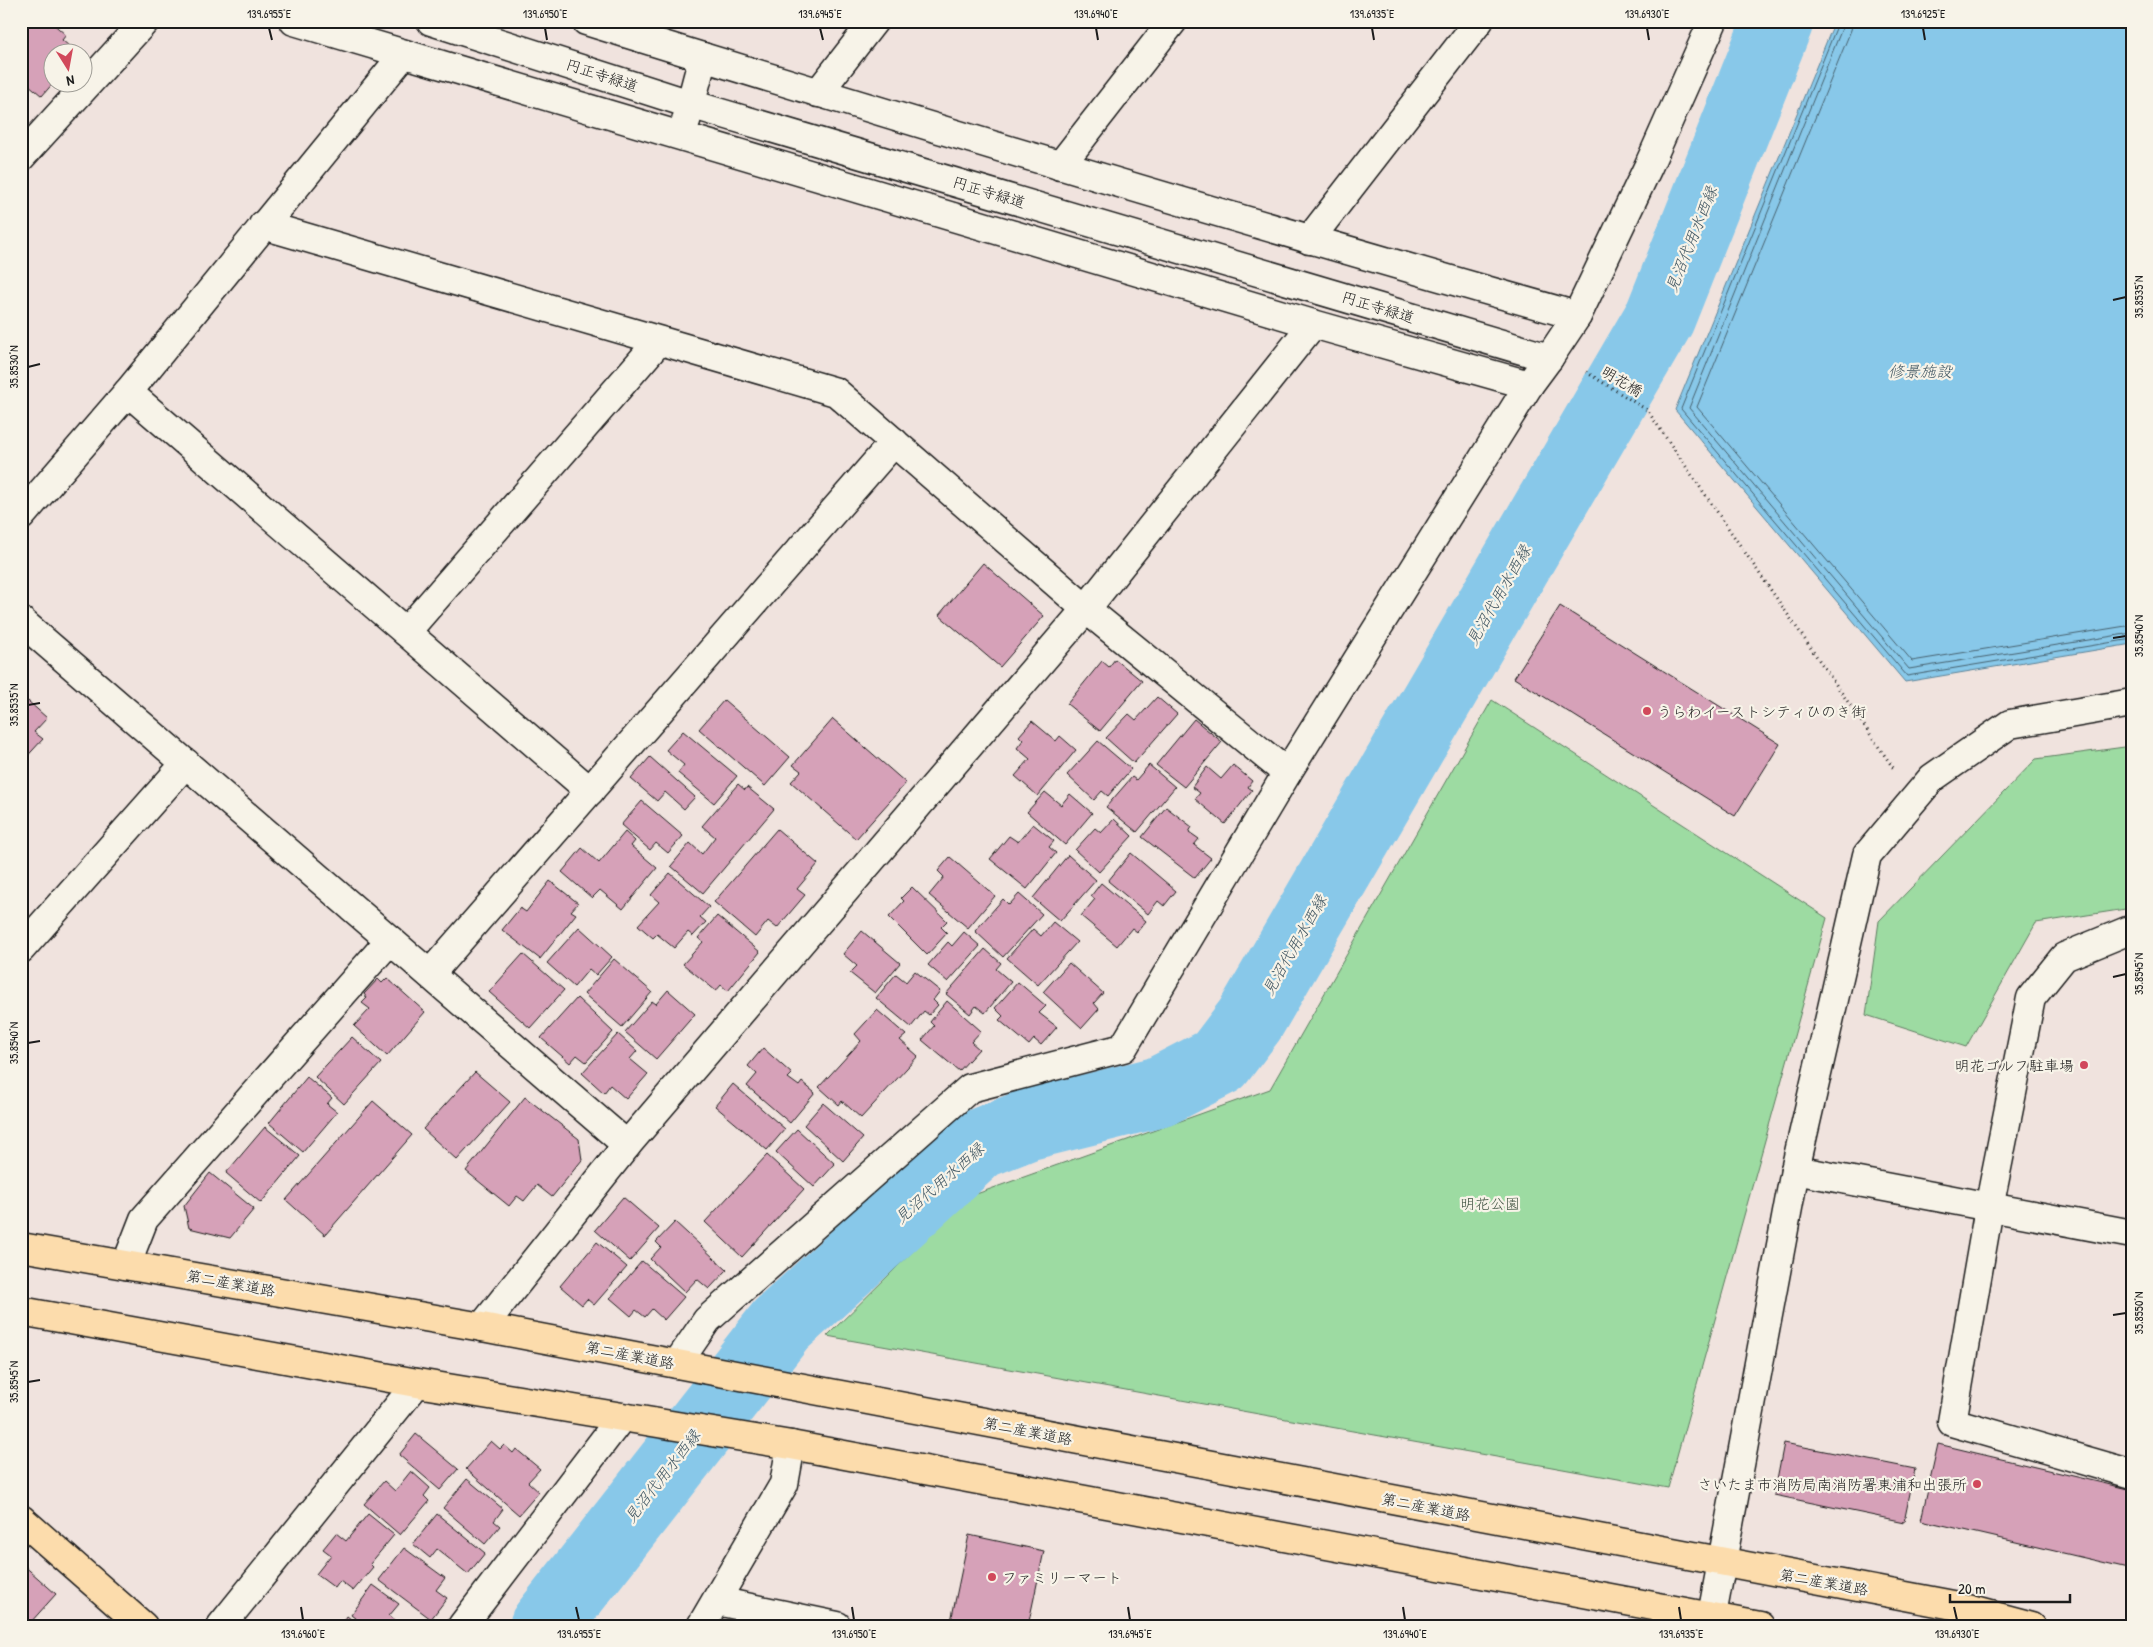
<svg xmlns="http://www.w3.org/2000/svg" width="2153" height="1647" viewBox="0 0 2153 1647" font-family="'Patrick Hand','Klee One',sans-serif">
  <style>
    .green { fill: #9ddba2; stroke: #5c7c5f }
    .water { fill: #88c8e9; stroke: #5d8397 }
    .lines { fill: none; stroke-linecap: round; stroke-linejoin: round }
    .shore { stroke: #47616e; stroke-width: 1 }
    .river { stroke: #88c8e9; stroke-width: 71 }
    .building { fill: #d6a1b8; stroke: #1c1c1c }
    .minor-casing { stroke: #1c1c1c; stroke-width: 31 }
    .major-casing { stroke: #1c1c1c; stroke-width: 31 }
    .path { stroke: #1c1c1c; stroke-width: 3; stroke-dasharray: 1 4; stroke-linecap: butt }
    .minor { stroke: #f7f3e8; stroke-width: 28 }
    .major { stroke: #fcdcac; stroke-width: 28 }
    .ticks { fill: none; stroke: #1c1c1c; stroke-width: 2 }
    .poi-dot { fill: #d1495b; stroke: #f7f3e8; stroke-width: 2 }
    .labels { text-anchor: middle; dominant-baseline: central; stroke-width: 4.5; stroke-linejoin: round; paint-order: stroke }
    .street-label { font-size: 15px; fill: #1c1c1c; stroke: #f7f3e8 }
    .poi-label { font-size: 15px; fill: #1c1c1c; stroke: #f7f3e8; text-anchor: start }
    .park-label { font-size: 15px; fill: #435544; stroke: #f7f3e8 }
    .water-label { font-size: 16px; font-style: italic; fill: #425864; stroke: #f7f3e8 }
    .neatline { fill: none; stroke: #1c1c1c; stroke-width: 2 }
    .ticks-label { font-size: 12px; text-anchor: middle; fill: #1c1c1c }
  </style>
  <rect width="100%" height="100%" fill="#f0e3de"/>
  <filter id="ink" filterUnits="userSpaceOnUse"><feTurbulence type="fractalNoise" baseFrequency=".02" numOctaves="2"/><feDisplacementMap in="SourceGraphic" scale="10" xChannelSelector="R" yChannelSelector="G"/><feConvolveMatrix kernelMatrix="1 2 1 2 8 2 1 2 1" color-interpolation-filters="sRGB"/></filter>
  <g filter="url(#ink)">
    <g class="green">
      <polygon points="1492,700 1827,918 1668,1488 827,1336 968,1197 1270,1089"/>
      <polygon points="2132,746 2132,908 2036,923 1966,1047 1866,1015 1879,921 2036,759"/>
    </g>
    <polygon class="water" points="1835,21 2132,21 2132,644 1905,682 1675,410"/>
    <g class="lines">
      <g class="shore">
        <polyline points="1839,21 1681,409 1907,676 2132,639"/>
        <polyline points="1845,21 1689,408 1909,669 2132,633"/>
        <polyline points="1853,21 1851,30 1697,407 1912,661 2132,625"/>
      </g>
      <polyline class="river" points="545,1626 781,1325 979,1144 1027,1125 1159,1092 1219,1061 1250,1020 1660,317 1778,21"/>
    </g>
    <g class="building">
      <polygon points="30,21 50,21 66,35 62,40 76,52 52,52 52,82 54,82 42,96 21,78 21,32"/>
      <polygon points="983,563 1044,616 1000,667 939,615"/>
      <polygon points="1560,606 1780,744 1735,816 1514,678"/>
      <polygon points="1115,659 1142,681 1100,731 1067,704 1102,661 1109,667"/>
      <polygon points="1157,697 1177,714 1134,763 1106,738 1129,714 1136,720"/>
      <polygon points="724,700 790,757 765,786 699,729"/>
      <polygon points="28,701 47,718 34,732 43,739 21,763 21,709"/>
      <polygon points="833,719 906,783 856,839 791,782 801,771 793,765"/>
      <polygon points="1194,719 1222,742 1184,787 1156,765"/>
      <polygon points="1032,721 1056,741 1060,736 1076,750 1038,796 1015,776 1030,759 1017,748 1023,740 1019,736"/>
      <polygon points="683,731 737,776 714,803 678,773 684,765 666,750"/>
      <polygon points="1098,741 1131,769 1108,796 1102,791 1094,800 1067,775"/>
      <polygon points="650,757 695,797 684,809 665,792 657,801 631,779"/>
      <polygon points="1149,765 1175,787 1137,832 1106,807 1132,777 1136,780"/>
      <polygon points="1233,765 1252,781 1248,787 1252,790 1225,824 1195,799 1200,793 1192,787 1207,767 1221,779"/>
      <polygon points="738,784 745,790 747,787 774,809 703,893 671,866 690,843 702,854 715,837 702,826"/>
      <polygon points="1045,792 1061,805 1070,794 1092,813 1065,845 1027,812"/>
      <polygon points="642,801 683,836 668,853 656,843 650,850 621,825"/>
      <polygon points="1166,807 1192,827 1189,832 1199,839 1194,845 1211,858 1195,878 1142,837"/>
      <polygon points="1114,819 1132,836 1099,872 1075,850 1095,828 1101,833"/>
      <polygon points="1033,824 1054,841 1049,847 1056,853 1027,889 990,859 1009,836 1018,842"/>
      <polygon points="777,829 818,864 797,889 805,895 777,928 768,921 755,937 714,902"/>
      <polygon points="625,832 635,841 631,846 657,868 623,909 600,890 592,898 562,872 582,848 599,863"/>
      <polygon points="1131,853 1176,891 1164,906 1158,901 1148,914 1108,881"/>
      <polygon points="1068,855 1096,880 1060,921 1033,898"/>
      <polygon points="950,857 995,896 968,928 929,895 944,877 938,871"/>
      <polygon points="670,873 709,907 700,917 706,922 693,936 688,932 674,948 657,934 653,938 638,925 659,902 651,895"/>
      <polygon points="550,881 578,903 571,911 576,914 540,959 502,930 520,908 526,912"/>
      <polygon points="1101,883 1146,921 1137,932 1132,928 1117,946 1081,916 1095,899 1091,896"/>
      <polygon points="912,887 947,921 941,927 947,933 927,955 889,917 904,901 901,898"/>
      <polygon points="1019,894 1042,914 1003,957 975,931 1003,899 1009,905"/>
      <polygon points="717,916 760,952 728,991 721,985 716,991 683,964 703,942 698,938"/>
      <polygon points="1053,922 1077,942 1038,985 1007,958 1033,929 1041,936"/>
      <polygon points="579,927 612,957 596,975 589,969 574,987 547,963"/>
      <polygon points="862,931 900,963 875,993 850,973 857,966 843,954"/>
      <polygon points="964,932 980,946 948,982 928,965 948,942 952,946"/>
      <polygon points="985,949 1001,963 996,969 1011,982 985,1013 976,1006 970,1014 946,994"/>
      <polygon points="523,954 564,990 530,1028 489,992"/>
      <polygon points="614,959 652,992 622,1027 584,994"/>
      <polygon points="1069,963 1103,993 1094,1003 1099,1009 1082,1028 1043,992"/>
      <polygon points="915,971 940,991 933,1000 938,1005 929,1015 924,1011 911,1027 876,998 896,974 906,982"/>
      <polygon points="387,978 425,1012 387,1056 354,1026 370,1009 362,1003 367,998 364,994 378,979 382,983"/>
      <polygon points="1018,982 1046,1006 1039,1013 1057,1027 1041,1045 1034,1039 1029,1045 999,1020 1003,1016 995,1008"/>
      <polygon points="668,990 695,1014 656,1059 625,1032 652,1001 656,1004"/>
      <polygon points="577,998 613,1032 586,1062 577,1055 570,1063 541,1038"/>
      <polygon points="947,1001 981,1031 971,1042 979,1049 959,1071 922,1040 934,1026 930,1022"/>
      <polygon points="877,1010 906,1035 900,1040 918,1056 861,1118 842,1101 839,1105 819,1087 861,1041 855,1034"/>
      <polygon points="618,1034 637,1051 630,1059 648,1074 626,1099 610,1085 604,1093 582,1073"/>
      <polygon points="352,1037 381,1063 344,1104 315,1077"/>
      <polygon points="763,1048 792,1074 788,1078 799,1086 802,1082 815,1093 790,1123 747,1086 757,1074 748,1066"/>
      <polygon points="475,1072 510,1102 457,1160 423,1129"/>
      <polygon points="307,1077 332,1098 327,1104 337,1112 303,1152 269,1123"/>
      <polygon points="733,1084 785,1129 767,1150 715,1106"/>
      <polygon points="525,1097 579,1139 582,1160 552,1197 537,1185 524,1201 517,1196 509,1206 466,1171"/>
      <polygon points="373,1101 412,1135 325,1235 286,1200"/>
      <polygon points="823,1103 863,1138 843,1161 804,1125"/>
      <polygon points="265,1127 300,1156 261,1203 226,1173"/>
      <polygon points="797,1129 835,1164 814,1187 776,1152"/>
      <polygon points="767,1155 804,1189 742,1257 705,1222"/>
      <polygon points="210,1173 254,1209 230,1238 189,1228 184,1206"/>
      <polygon points="623,1197 659,1228 630,1261 595,1230"/>
      <polygon points="675,1222 727,1270 709,1289 697,1279 685,1292 650,1259 661,1247 656,1242"/>
      <polygon points="597,1242 627,1267 594,1305 587,1299 582,1305 560,1286"/>
      <polygon points="642,1261 684,1297 664,1320 652,1309 645,1317 636,1310 631,1316 610,1298"/>
      <polygon points="416,1434 458,1469 440,1490 399,1455"/>
      <polygon points="491,1441 500,1449 504,1445 513,1453 516,1449 540,1469 528,1482 539,1492 519,1515 466,1469"/>
      <polygon points="1784,1443 1915,1469 1904,1522 1774,1495"/>
      <polygon points="1938,1444 2132,1490 2132,1569 1921,1520"/>
      <polygon points="411,1471 430,1488 424,1496 429,1501 400,1535 364,1504 384,1481 395,1491"/>
      <polygon points="467,1479 503,1509 494,1521 500,1526 485,1544 443,1508"/>
      <polygon points="368,1514 394,1535 370,1564 373,1567 353,1591 340,1581 335,1588 316,1574 331,1555 323,1549 336,1533 346,1541"/>
      <polygon points="437,1514 485,1553 468,1574 437,1549 430,1558 413,1544"/>
      <polygon points="969,1535 1044,1551 1028,1626 950,1626"/>
      <polygon points="404,1548 445,1578 436,1590 447,1598 431,1619 379,1580"/>
      <polygon points="21,1563 56,1594 30,1623 21,1622"/>
      <polygon points="373,1585 399,1604 389,1616 402,1626 365,1626 351,1615"/>
      <polygon points="347,1616 360,1626 341,1626"/>
    </g>
    <g class="lines">
      <defs>
        <g id="minor">
          <polyline points="294,21 1313,324 1529,385"/>
          <polyline points="431,21 690,104 1549,358"/>
          <path d="M 586,21 C 915,123 1245,222 1577,316"/>
          <polyline points="818,93 874,21"/>
          <polyline points="686,121 703,57"/>
          <polyline points="21,157 145,21"/>
          <polyline points="1060,166 1173,21"/>
          <polyline points="263,225 836,392 1086,609 1287,773"/>
          <polyline points="1309,240 1479,21"/>
          <polyline points="128,392 590,791"/>
          <polyline points="21,516 128,392 404,54"/>
          <polyline points="21,621 627,1145"/>
          <polyline points="406,632 659,341"/>
          <polyline points="2132,929 2064,957 2031,998 1989,1208 1952,1422 2132,1474"/>
          <polyline points="21,949 186,763"/>
          <polyline points="430,974 894,442"/>
          <polyline points="1795,1170 2132,1234"/>
          <polyline points="126,1265 144,1219 390,940"/>
          <polyline points="482,1327 627,1145 1086,609 1313,324"/>
          <polyline points="677,1364 707,1320 970,1088 1123,1048 1287,773 1529,385 1549,358 1577,316 1648,167 1713,21"/>
          <polyline points="717,1601 837,1626"/>
          <polyline points="221,1626 417,1383"/>
          <polyline points="462,1626 621,1418"/>
          <polyline points="701,1626 784,1484 791,1445"/>
          <polyline points="1710,1626 1795,1170 1867,855 1932,778 2010,724 2132,703"/>
        </g>
        <g id="major">
          <polyline points="21,1247 482,1327 677,1364 1953,1605 2032,1626"/>
          <polyline points="21,1311 417,1383 791,1445 1760,1626"/>
          <polyline points="21,1519 143,1626"/>
        </g>
      </defs>
      <use href="#minor" class="minor-casing"/>
      <use href="#major" class="major-casing"/>
      <polyline class="path" points="1586,372 1647,410 1894,769"/>
      <use href="#minor" class="minor"/>
      <use href="#major" class="major"/>
    </g>
  </g>
  <path class="ticks" d="M 269,28 L 272,40M 545,28 L 547,40M 820,28 L 823,40M 1096,28 L 1098,40M 1372,28 L 1374,40M 1647,28 L 1649,40M 1923,28 L 1925,40M 2113,300 L 2126,297M 28,367 L 40,364M 2113,638 L 2126,636M 28,705 L 40,703M 2113,977 L 2126,974M 28,1043 L 40,1041M 2113,1315 L 2126,1313M 28,1382 L 40,1380M 301,1607 L 303,1620M 576,1607 L 579,1620M 852,1607 L 854,1620M 1128,1607 L 1130,1620M 1403,1607 L 1405,1620M 1679,1607 L 1681,1620M 1954,1607 L 1957,1620"/>
  <g class="poi-dot">
    <circle cx="1647" cy="711" r="5"/>
    <circle cx="2084" cy="1065" r="5"/>
    <circle cx="1977" cy="1484" r="5"/>
    <circle cx="992" cy="1577" r="5"/>
  </g>
  <g class="labels">
    <g class="street-label">
      <text transform="translate(602 75) rotate(18)">円正寺緑道</text>
      <text transform="translate(989 192) rotate(17)">円正寺緑道</text>
      <text transform="translate(1378 307) rotate(17)">円正寺緑道</text>
      <text transform="translate(1622 381) rotate(31)">明花橋</text>
      <text transform="translate(231 1283) rotate(10)">第二産業道路</text>
      <text transform="translate(630 1355) rotate(11)">第二産業道路</text>
      <text transform="translate(1028 1431) rotate(11)">第二産業道路</text>
      <text transform="translate(1426 1507) rotate(11)">第二産業道路</text>
      <text transform="translate(1824 1582) rotate(10)">第二産業道路</text>
    </g>
    <g class="poi-label">
      <text x="1657" y="711">うらわイーストシティひのき街</text>
      <text x="2074" y="1065" text-anchor="end">明花ゴルフ駐車場</text>
      <text x="1967" y="1484" text-anchor="end">さいたま市消防局南消防署東浦和出張所</text>
      <text x="1002" y="1577">ファミリーマート</text>
    </g>
    <g class="park-label">
      <text x="1490" y="1203">明花公園</text>
    </g>
    <g class="water-label">
      <text transform="translate(1691 239) rotate(-68)">見沼代用水西縁</text>
      <text x="1920" y="371">修景施設</text>
      <text transform="translate(1498 595) rotate(-60)">見沼代用水西縁</text>
      <text transform="translate(1294 945) rotate(-60)">見沼代用水西縁</text>
      <text transform="translate(939 1183) rotate(-41)">見沼代用水西縁</text>
      <text transform="translate(662 1476) rotate(-52)">見沼代用水西縁</text>
    </g>
  </g>
  <rect width="2153" height="1647" fill="none" stroke="#f7f3e8" stroke-width="55"/>
  <g transform="translate(68 68) rotate(169)"><circle r="24" fill="#f7f3e8" stroke="#9f9d96"/>
  <path d="M0-4L9 19L0 12L-9 19Z" fill="#d1495b"/>
  <text y="-8" font-size="14" font-weight="bold" text-anchor="middle" fill="#1c1c1c">N</text>
  </g>
  <path d="M1950 1594v8h120v-8" fill="none" stroke="#1c1c1c" stroke-width="2.5"/>
  <text x="1958" y="1594" font-size="15" fill="#1c1c1c" stroke="#f7f3e8" stroke-width="4" paint-order="stroke">20 m</text>
  <rect x="28" y="28" width="2098" height="1592" class="neatline"/>
  <g class="ticks-label">
    <text x="269" y="18">139.6955°E</text>
    <text x="545" y="18">139.6950°E</text>
    <text x="820" y="18">139.6945°E</text>
    <text x="1096" y="18">139.6940°E</text>
    <text x="1372" y="18">139.6935°E</text>
    <text x="1647" y="18">139.6930°E</text>
    <text x="1923" y="18">139.6925°E</text>
    <text transform="translate(2139 297) rotate(-90)" y="4">35.8535°N</text>
    <text transform="translate(14 367) rotate(-90)" y="4">35.8530°N</text>
    <text transform="translate(2139 636) rotate(-90)" y="4">35.8540°N</text>
    <text transform="translate(14 705) rotate(-90)" y="4">35.8535°N</text>
    <text transform="translate(2139 974) rotate(-90)" y="4">35.8545°N</text>
    <text transform="translate(14 1043) rotate(-90)" y="4">35.8540°N</text>
    <text transform="translate(2139 1313) rotate(-90)" y="4">35.8550°N</text>
    <text transform="translate(14 1382) rotate(-90)" y="4">35.8545°N</text>
    <text x="303" y="1638">139.6960°E</text>
    <text x="579" y="1638">139.6955°E</text>
    <text x="854" y="1638">139.6950°E</text>
    <text x="1130" y="1638">139.6945°E</text>
    <text x="1405" y="1638">139.6940°E</text>
    <text x="1681" y="1638">139.6935°E</text>
    <text x="1957" y="1638">139.6930°E</text>
  </g>
</svg>
